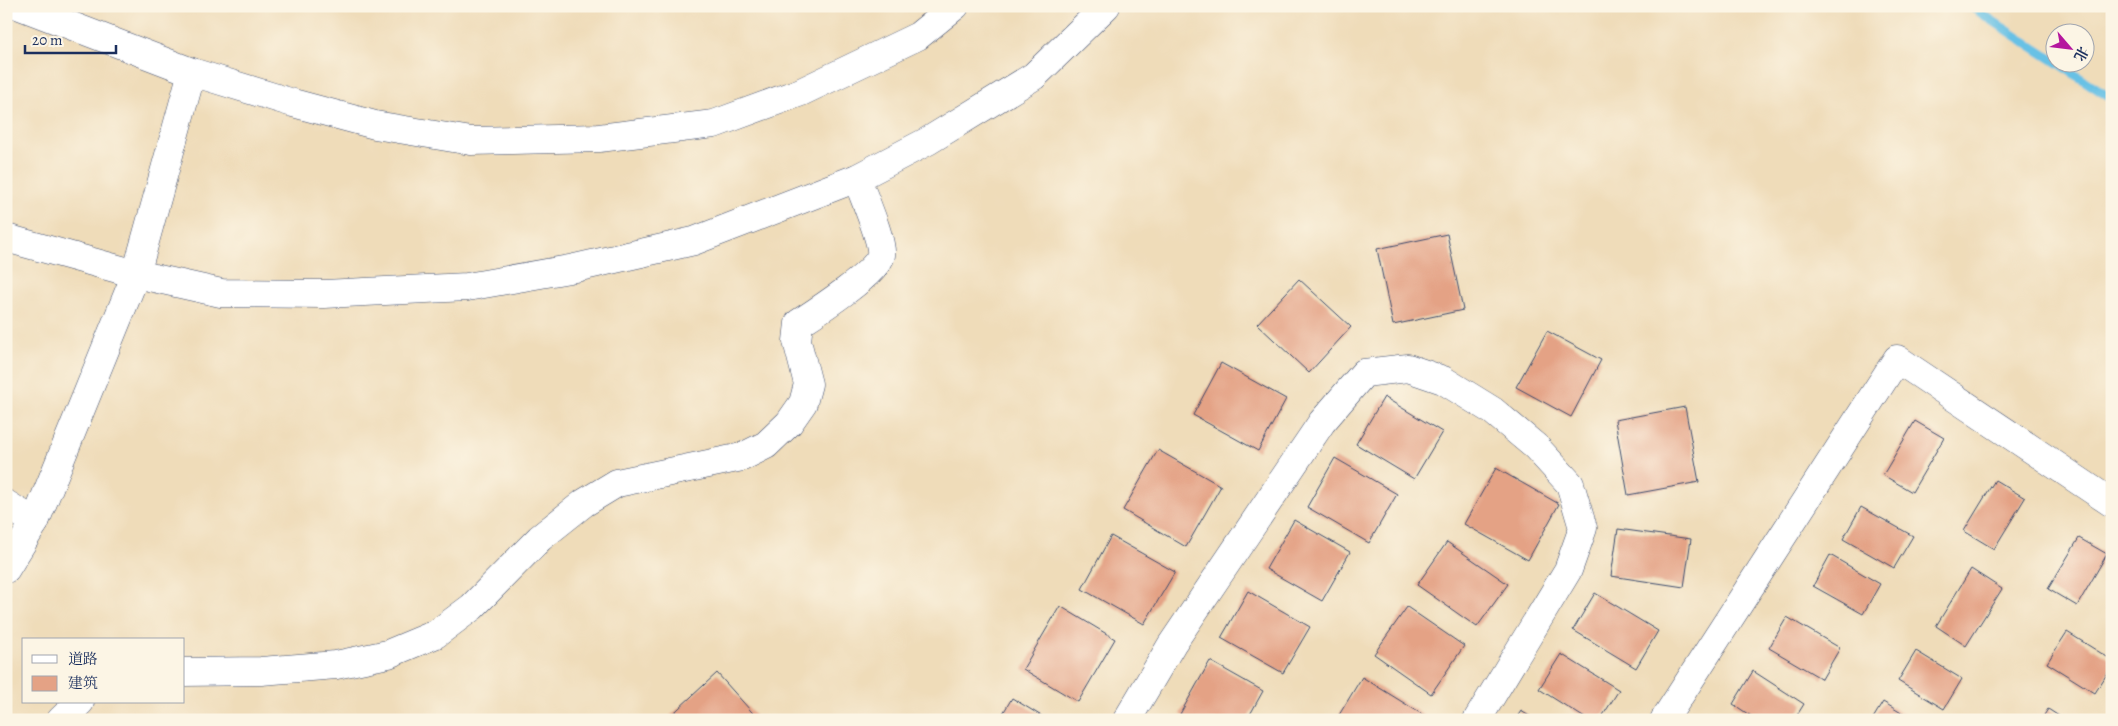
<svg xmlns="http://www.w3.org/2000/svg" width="2118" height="726" viewBox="0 0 2118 726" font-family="Alegreya,'Noto Serif SC',serif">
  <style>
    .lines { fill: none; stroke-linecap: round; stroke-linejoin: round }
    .stream { stroke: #67c1e5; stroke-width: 9 }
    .building { fill: #e4a285 }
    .minor-casing { stroke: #3b496c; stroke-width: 29 }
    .major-casing { stroke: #3b496c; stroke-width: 29 }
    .minor { stroke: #fff; stroke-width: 28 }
    .major { stroke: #fff; stroke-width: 28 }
  </style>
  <rect width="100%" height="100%" fill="#fcf5e5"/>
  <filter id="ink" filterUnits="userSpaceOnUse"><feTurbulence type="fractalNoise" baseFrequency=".02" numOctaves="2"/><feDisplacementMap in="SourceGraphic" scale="10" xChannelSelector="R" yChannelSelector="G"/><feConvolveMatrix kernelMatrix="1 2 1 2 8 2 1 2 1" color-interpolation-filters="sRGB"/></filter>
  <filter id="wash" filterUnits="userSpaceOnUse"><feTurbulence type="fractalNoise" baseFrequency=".0096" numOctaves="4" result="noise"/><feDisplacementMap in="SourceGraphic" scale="20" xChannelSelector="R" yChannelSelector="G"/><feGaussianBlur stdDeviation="1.12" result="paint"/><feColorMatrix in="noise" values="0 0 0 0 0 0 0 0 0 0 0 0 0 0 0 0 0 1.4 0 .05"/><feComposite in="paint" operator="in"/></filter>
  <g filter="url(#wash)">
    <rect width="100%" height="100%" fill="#efdcb9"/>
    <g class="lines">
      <g class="stream">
        <polyline points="1970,6 2056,62"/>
        <polyline points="2056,62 2112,99"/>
      </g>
    </g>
    <g id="blocks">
      <g class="building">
        <polygon points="1447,234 1463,310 1393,325 1377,249"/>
        <polygon points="1299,279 1351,327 1309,373 1257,324"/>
        <polygon points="1547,331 1601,360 1571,417 1516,387"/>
        <polygon points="1221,363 1286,399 1258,451 1193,415"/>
        <polygon points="1384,397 1442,432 1414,479 1356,444"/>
        <polygon points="1685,407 1699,482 1628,495 1615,420"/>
        <polygon points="1915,421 1944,438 1912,492 1883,475"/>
        <polygon points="1158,450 1221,486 1186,547 1123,510"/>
        <polygon points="1335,458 1397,494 1369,543 1307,507"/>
        <polygon points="1496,468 1559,504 1528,560 1464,524"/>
        <polygon points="1995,480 2025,498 1994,549 1964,531"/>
        <polygon points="1861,507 1913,536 1894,568 1843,539"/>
        <polygon points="1294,520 1350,552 1322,601 1266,569"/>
        <polygon points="1618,529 1691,539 1684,587 1611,576"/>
        <polygon points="1111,536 1175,572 1144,624 1082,589"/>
        <polygon points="2079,538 2107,554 2077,606 2048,589"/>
        <polygon points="1447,542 1508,584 1477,627 1417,585"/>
        <polygon points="1830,555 1880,584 1863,614 1813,586"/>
        <polygon points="1971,569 2002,589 1966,646 1936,626"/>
        <polygon points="1248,591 1310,627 1283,673 1221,638"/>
        <polygon points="1595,593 1658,631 1636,668 1573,630"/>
        <polygon points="1060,606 1115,639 1078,702 1023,669"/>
        <polygon points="1407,607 1464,646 1431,694 1374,654"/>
        <polygon points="1787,617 1840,648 1822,679 1769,648"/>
        <polygon points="2067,632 2112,660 2112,666 2095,693 2047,663"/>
        <polygon points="1916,651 1962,679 1944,709 1898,681"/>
        <polygon points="1561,654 1619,690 1600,720 1588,720 1539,689"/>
        <polygon points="1210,661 1263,691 1247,720 1190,720 1180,714"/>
        <polygon points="1753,671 1804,704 1794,720 1757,720 1733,704"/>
        <polygon points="717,673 759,720 666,720"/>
        <polygon points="1362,677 1425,716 1423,720 1347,720 1339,715"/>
        <polygon points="1012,698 1048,720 999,720"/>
        <polygon points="1883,702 1913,720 1872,720"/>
        <polygon points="2048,709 2065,720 2041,720"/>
        <polygon points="1521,711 1536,720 1515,720"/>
      </g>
    </g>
  </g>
  <g filter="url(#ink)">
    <use href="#blocks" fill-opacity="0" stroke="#3b496c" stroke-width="1"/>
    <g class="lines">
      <defs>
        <g id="minor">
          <polyline points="6,504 35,522"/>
          <polyline points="6,569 35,522 136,274 192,72"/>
          <path d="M 184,672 L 261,671 L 336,665 L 388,654 L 436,634 L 472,607 L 540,538 L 584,503 L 617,483 L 742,457 L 766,445 L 789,423 L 803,403 L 808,384 L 797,341 L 799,323 C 816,312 878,272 881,255 C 883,240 862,194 857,178"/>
          <polyline points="61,720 80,702"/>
          <polyline points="1127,720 1172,644 1322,422 1364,373 1408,368 1443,380 1493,411 1536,447 1570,484 1583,528 1568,570 1477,720"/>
          <polyline points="1664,720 1897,359 2112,503"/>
        </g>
        <g id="major">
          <polyline points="20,6 192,72 293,103 375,125 471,141 599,138 714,124 801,92 918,36 955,6"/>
          <polyline points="6,238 136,274 221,293 324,294 467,287 575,268 694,241 857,178 928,141 1034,76 1106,6"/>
        </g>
      </defs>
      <use href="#minor" class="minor-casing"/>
      <use href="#major" class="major-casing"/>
      <use href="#minor" class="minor"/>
      <use href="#major" class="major"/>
    </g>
  </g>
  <rect width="2118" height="726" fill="none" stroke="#fcf5e5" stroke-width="25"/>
  <rect x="22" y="638" width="162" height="65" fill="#fcf5e5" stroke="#a2a6af"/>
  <rect x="32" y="655" width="25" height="8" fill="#ffffff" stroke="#a2a6af"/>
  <text x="68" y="664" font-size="15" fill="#1b2f5e">道路</text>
  <rect x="32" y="676" width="25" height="15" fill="#e4a285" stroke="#a2a6af"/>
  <text x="68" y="688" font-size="15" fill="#1b2f5e">建筑</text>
  <g transform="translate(2070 48) rotate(118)"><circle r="24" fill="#fcf5e5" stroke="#a2a6af"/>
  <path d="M0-4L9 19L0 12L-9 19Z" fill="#b5179e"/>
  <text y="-8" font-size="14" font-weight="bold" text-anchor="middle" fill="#1b2f5e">北</text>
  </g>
  <path d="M25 45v8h91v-8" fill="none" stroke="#1b2f5e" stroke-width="2.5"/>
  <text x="32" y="45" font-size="15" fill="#1b2f5e" stroke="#fcf5e5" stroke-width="4" paint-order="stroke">20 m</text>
</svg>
